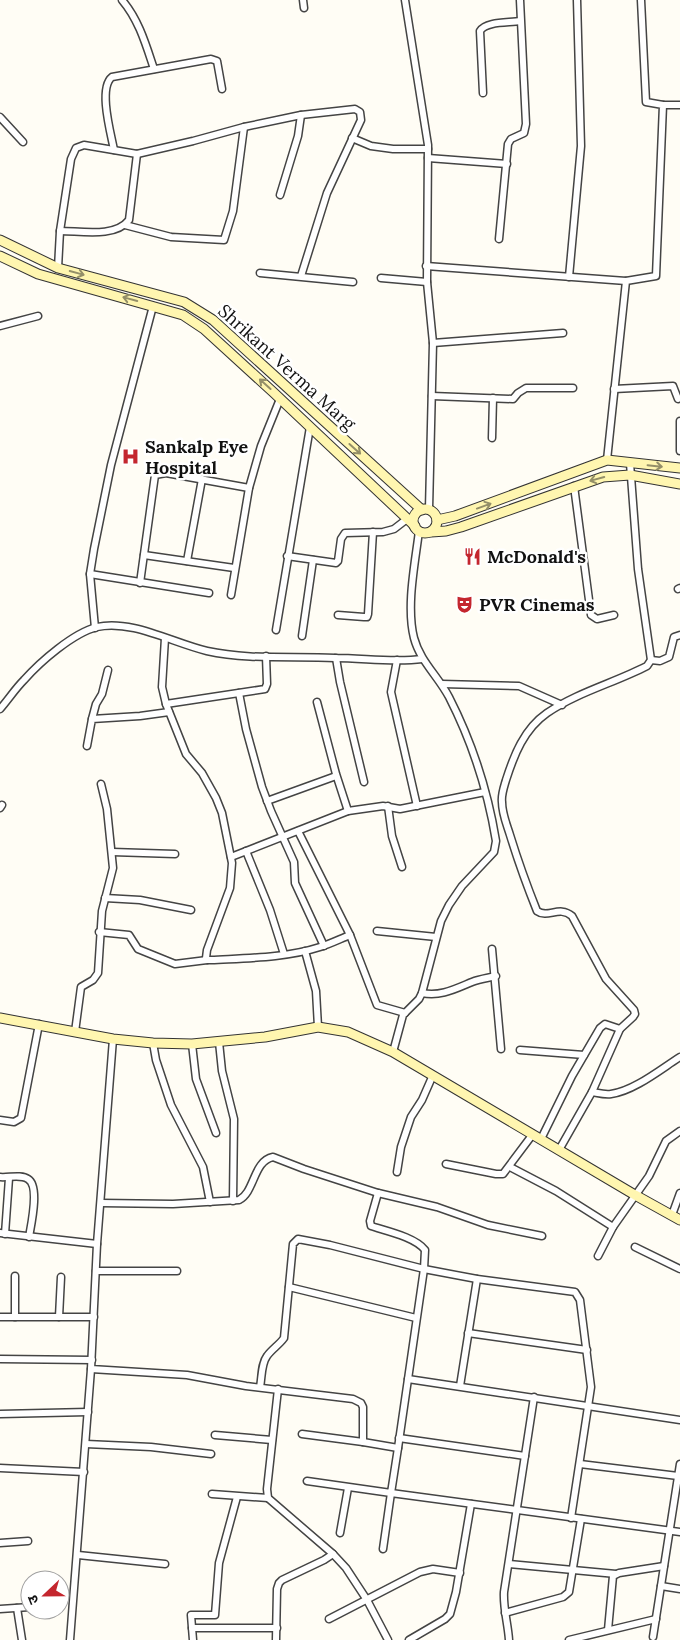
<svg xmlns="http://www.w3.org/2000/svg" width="680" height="1640" viewBox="0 0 680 1640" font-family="Lora,'Noto Sans Devanagari',serif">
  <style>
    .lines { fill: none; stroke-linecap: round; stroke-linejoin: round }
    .street-casing { stroke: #444; stroke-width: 9 }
    .secondary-casing { stroke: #333; stroke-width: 11 }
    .street { stroke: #fff; stroke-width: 6 }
    .secondary { stroke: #fff6b0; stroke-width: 9 }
    .oneway { stroke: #948f68 }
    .labels { text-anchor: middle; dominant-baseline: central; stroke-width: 5; stroke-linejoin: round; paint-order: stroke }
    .street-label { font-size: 18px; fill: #111; stroke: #fff }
    .poi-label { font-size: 18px; font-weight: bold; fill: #111; stroke: #fff; text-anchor: start }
  </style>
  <rect width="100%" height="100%" fill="#fffdf5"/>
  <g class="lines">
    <defs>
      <g id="street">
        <path d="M 122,0 C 139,20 146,45 154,69"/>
        <polyline points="303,0 304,8"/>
        <polyline points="405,0 428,145 427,282 433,343 429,509"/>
        <path d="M 483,93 L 480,31 C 486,21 509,23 520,21"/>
        <polyline points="663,105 680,105"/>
        <polyline points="0,117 23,142"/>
        <polyline points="352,138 371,146 393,149 428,149"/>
        <path d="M 114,150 C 111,134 98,88 112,77 L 211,59 L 217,61 L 222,89"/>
        <polyline points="428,158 507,164"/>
        <polyline points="280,195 298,136 301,115"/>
        <polyline points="125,225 171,237 224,240 233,211 244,127"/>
        <path d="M 60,231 C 81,231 115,238 129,220 L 137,154"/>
        <polyline points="499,239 508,144 511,139 524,133 526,124 520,0"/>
        <polyline points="426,266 626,281"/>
        <polyline points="58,268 60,231 71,159 76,148 84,145 137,154 193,141 244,127 301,115 355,109 360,112 361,120 327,193 301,276"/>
        <polyline points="260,273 353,282"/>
        <polyline points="569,277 581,146 577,0"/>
        <polyline points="381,278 427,282"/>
        <polyline points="0,326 38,316"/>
        <polyline points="433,343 563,333"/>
        <polyline points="614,389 673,386 678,399"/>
        <polyline points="432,396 513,399 518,393 526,388 573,388"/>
        <polyline points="680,421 680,451"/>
        <polyline points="492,438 493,398"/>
        <polyline points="607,460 626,281 656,276 663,105 646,102 641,0"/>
        <polyline points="574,486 591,615 597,619 614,615"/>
        <polyline points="144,555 234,568"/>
        <polyline points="287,556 336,563 338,561 341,539 345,533 383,532 394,529 407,519"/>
        <polyline points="187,561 202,479"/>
        <polyline points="90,574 209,593"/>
        <polyline points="140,583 155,475 166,473 249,488"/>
        <polyline points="678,589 680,588"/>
        <polyline points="231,595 249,488 261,446 280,399"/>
        <polyline points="338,615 364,617 367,617 368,614 373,532"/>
        <polyline points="95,628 90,574 94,549 111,465 153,306"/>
        <polyline points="276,630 310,427"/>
        <polyline points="302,636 313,560"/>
        <path d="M 165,638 L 162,687 L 166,704 L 186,754 L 202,773 L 216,798 L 222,813 L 232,863 L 230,888 L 207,950 L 206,958 L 207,960 L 211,960 C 247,958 286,958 320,947 C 330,944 340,939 350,935"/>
        <polyline points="336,658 340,682 364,782"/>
        <polyline points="397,660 391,692 417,806"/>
        <polyline points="651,660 660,661 669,657 674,637 680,635"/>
        <polyline points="442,684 519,686 562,705"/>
        <polyline points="239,693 246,729 262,787 271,811 294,862 295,883 324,946"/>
        <polyline points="317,702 336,774 348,811"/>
        <polyline points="166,704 265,689 267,684 266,656"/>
        <path d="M 0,709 C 8,700 15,689 24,680 C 40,662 73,633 97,627 C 131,619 173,643 207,651 C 248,660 293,656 335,658 C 364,658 394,663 422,659"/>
        <polyline points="92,719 96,704 102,694 108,670"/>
        <polyline points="87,746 92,719 140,716 169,712"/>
        <polyline points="267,801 336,776"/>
        <polyline points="388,806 392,836 402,867"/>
        <polyline points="0,808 2,805"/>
        <polyline points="298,831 350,935 377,1005 405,1013"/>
        <polyline points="246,851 270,910 284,954"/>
        <polyline points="112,852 175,854"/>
        <polyline points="231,857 348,811 383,806 400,809 485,792"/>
        <polyline points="105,898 140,900 191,910"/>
        <polyline points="377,931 436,937"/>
        <polyline points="99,932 129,935 138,949 175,964 207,960"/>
        <polyline points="492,949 501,1049"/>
        <polyline points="305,951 316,991 318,1027"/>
        <path d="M 422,993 C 440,997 455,989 472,982 C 480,979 488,978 496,976"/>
        <polyline points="75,1032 81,987 93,980 98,973 102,911 113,868 107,809 101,784"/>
        <polyline points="113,1039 97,1244 91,1369 187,1375 246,1386 353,1399 361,1403 363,1407 363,1442 398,1448 391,1493 307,1481"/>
        <polyline points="219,1042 222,1071 234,1119 233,1201"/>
        <polyline points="153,1043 156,1060 171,1105 203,1167 210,1202"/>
        <polyline points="192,1044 196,1079 216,1133"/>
        <polyline points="520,1050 584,1055"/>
        <path d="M 393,1052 L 403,1015 L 419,999 L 422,993 L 441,921 L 449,905 L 462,886 L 494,852 L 496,841 C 488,792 472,742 449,697 C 438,676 420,661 414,638 C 406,606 415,564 419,531"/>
        <path d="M 592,1092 C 598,1093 605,1095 611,1094 C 634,1091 661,1069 680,1057"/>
        <polyline points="0,1120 14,1122 21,1118 39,1024"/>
        <polyline points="541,1139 572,1076 600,1028 605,1024 620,1029"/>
        <path d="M 559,1150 L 592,1092 L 620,1029 L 633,1017 L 635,1014 L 634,1010 L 606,979 L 572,916 C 559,905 548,919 537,911 C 527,886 518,861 510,835 C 507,825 502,814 502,802 C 501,795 504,787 506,780 C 514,755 524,729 547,713 C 578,692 614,683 647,666 L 651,660 L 638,569 L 630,463"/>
        <polyline points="446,1164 496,1174 503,1174 533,1134"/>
        <polyline points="510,1167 556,1191 613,1227"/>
        <polyline points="397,1172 401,1147 411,1117 422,1100 433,1075"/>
        <path d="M 0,1177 C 8,1178 21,1174 28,1179 C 40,1186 31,1225 29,1237"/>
        <path d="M 378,1193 L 370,1221 L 371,1226 C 386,1231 415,1237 425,1250 L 424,1269 L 398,1448"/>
        <path d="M 101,1203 L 173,1204 L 239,1200 C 255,1192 253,1161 273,1157 L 304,1169 L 378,1193 L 437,1207 L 488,1225 L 542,1236"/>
        <polyline points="672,1215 680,1193"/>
        <polyline points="0,1233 97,1244"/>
        <polyline points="5,1234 9,1178"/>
        <polyline points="635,1247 680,1269"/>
        <polyline points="598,1256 613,1227 649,1176 666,1141 680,1131"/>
        <polyline points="96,1271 177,1271"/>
        <polyline points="289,1287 416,1318"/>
        <polyline points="0,1317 94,1317"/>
        <polyline points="15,1317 15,1276"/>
        <polyline points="59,1317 61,1277"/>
        <polyline points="468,1333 587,1350"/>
        <polyline points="0,1359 92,1360"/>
        <polyline points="408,1379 680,1420"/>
        <polyline points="460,1386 477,1279"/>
        <path d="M 260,1387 C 262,1377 261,1364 267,1356 C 272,1349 279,1345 284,1338 L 293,1244 L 298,1239 L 330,1245 L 424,1269 L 477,1279 L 575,1292 L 580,1300 L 591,1387 L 571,1518"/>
        <polyline points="278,1389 267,1489 268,1498 333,1554 346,1568 367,1600 388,1640"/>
        <polyline points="0,1414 88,1412"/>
        <polyline points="302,1434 363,1442"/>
        <polyline points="215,1435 272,1440"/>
        <polyline points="399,1438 525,1456"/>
        <polyline points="86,1444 151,1447 211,1454"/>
        <polyline points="580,1464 678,1476"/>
        <polyline points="0,1468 84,1472"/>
        <polyline points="212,1494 268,1498"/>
        <polyline points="340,1533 348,1488"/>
        <polyline points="0,1543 28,1541"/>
        <polyline points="383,1549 391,1493 680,1532"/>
        <polyline points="78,1555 165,1564"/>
        <polyline points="509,1564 616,1574"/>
        <polyline points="661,1586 680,1589"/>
        <polyline points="17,1608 22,1640"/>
        <polyline points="0,1609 30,1607"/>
        <polyline points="505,1613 563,1597 569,1592 581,1519"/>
        <polyline points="329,1619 420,1572 433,1569 460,1573"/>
        <polyline points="192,1628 277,1628"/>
        <polyline points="608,1630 613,1576 619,1573 664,1566"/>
        <polyline points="653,1637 680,1464"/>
        <polyline points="70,1640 91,1369"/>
        <polyline points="193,1640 191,1615 215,1615 219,1563 237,1497"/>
        <polyline points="276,1640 277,1589 279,1583 282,1580 324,1560 333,1554"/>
        <polyline points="409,1640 445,1619 450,1614 456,1592 471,1504"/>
        <path d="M 509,1640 C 508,1624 503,1608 504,1592 L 534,1397"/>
        <polyline points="569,1640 656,1619"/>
      </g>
      <g id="secondary">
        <polyline points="0,240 58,268 184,302 213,320 422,510"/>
        <polyline points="0,256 38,274 183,315 204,329 273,392 415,526"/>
        <circle cx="425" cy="521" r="12"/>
        <polyline points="437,520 455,516 607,460 680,468"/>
        <polyline points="431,532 446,531 461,527 603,477 630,475 680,484"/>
        <polyline points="0,1018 113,1039 153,1043 192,1044 265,1037 318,1027 348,1032 393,1052 635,1195 680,1220"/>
      </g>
    </defs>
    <use href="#street" class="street-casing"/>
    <use href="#secondary" class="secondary-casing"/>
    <use href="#street" class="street"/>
    <use href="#secondary" class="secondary"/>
  </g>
  <defs><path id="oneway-shaft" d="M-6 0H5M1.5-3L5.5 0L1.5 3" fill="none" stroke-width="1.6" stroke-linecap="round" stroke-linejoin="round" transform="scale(1.25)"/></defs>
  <g class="oneway">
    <use href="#oneway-shaft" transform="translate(77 273) rotate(15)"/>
    <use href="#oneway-shaft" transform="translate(130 299) rotate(-165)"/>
    <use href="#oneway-shaft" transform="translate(265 384) rotate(-138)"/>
    <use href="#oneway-shaft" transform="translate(355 449) rotate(42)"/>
    <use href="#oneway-shaft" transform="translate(655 466) rotate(6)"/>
    <use href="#oneway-shaft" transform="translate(597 479) rotate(165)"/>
    <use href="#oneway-shaft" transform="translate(484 506) rotate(-20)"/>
  </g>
  <defs>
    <symbol id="hospital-bare" viewBox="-9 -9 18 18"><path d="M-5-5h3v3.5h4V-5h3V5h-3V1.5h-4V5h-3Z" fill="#c4262e" stroke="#fff" stroke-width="2.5" paint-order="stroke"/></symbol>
    <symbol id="restaurant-bare" viewBox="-9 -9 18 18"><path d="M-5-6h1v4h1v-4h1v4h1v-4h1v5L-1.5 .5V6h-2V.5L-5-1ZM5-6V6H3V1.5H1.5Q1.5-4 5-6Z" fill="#c4262e" stroke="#fff" stroke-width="2.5" paint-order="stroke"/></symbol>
    <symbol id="theatre-bare" viewBox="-9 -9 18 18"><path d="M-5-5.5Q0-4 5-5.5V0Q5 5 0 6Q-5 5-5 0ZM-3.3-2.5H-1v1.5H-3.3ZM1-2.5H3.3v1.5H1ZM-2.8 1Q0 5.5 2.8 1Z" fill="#c4262e" stroke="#fff" stroke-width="2.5" paint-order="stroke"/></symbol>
  </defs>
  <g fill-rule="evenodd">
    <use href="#hospital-bare" x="118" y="444" width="25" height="25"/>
    <use href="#restaurant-bare" x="460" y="544" width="25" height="25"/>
    <use href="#theatre-bare" x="452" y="592" width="25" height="25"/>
  </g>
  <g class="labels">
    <g class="street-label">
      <text transform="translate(287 367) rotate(42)">Shrikant Verma Marg</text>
    </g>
    <g class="poi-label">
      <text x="145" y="446">Sankalp Eye<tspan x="145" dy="21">Hospital</tspan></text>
      <text x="487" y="556">McDonald's</text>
      <text x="479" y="604">PVR Cinemas</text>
    </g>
  </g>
  <g transform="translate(45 1595) rotate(248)"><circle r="24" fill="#ffffff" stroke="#a0a0a0"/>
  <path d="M0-4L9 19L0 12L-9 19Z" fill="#c4262e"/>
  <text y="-8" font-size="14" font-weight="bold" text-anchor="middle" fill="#111111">उ</text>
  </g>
</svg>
